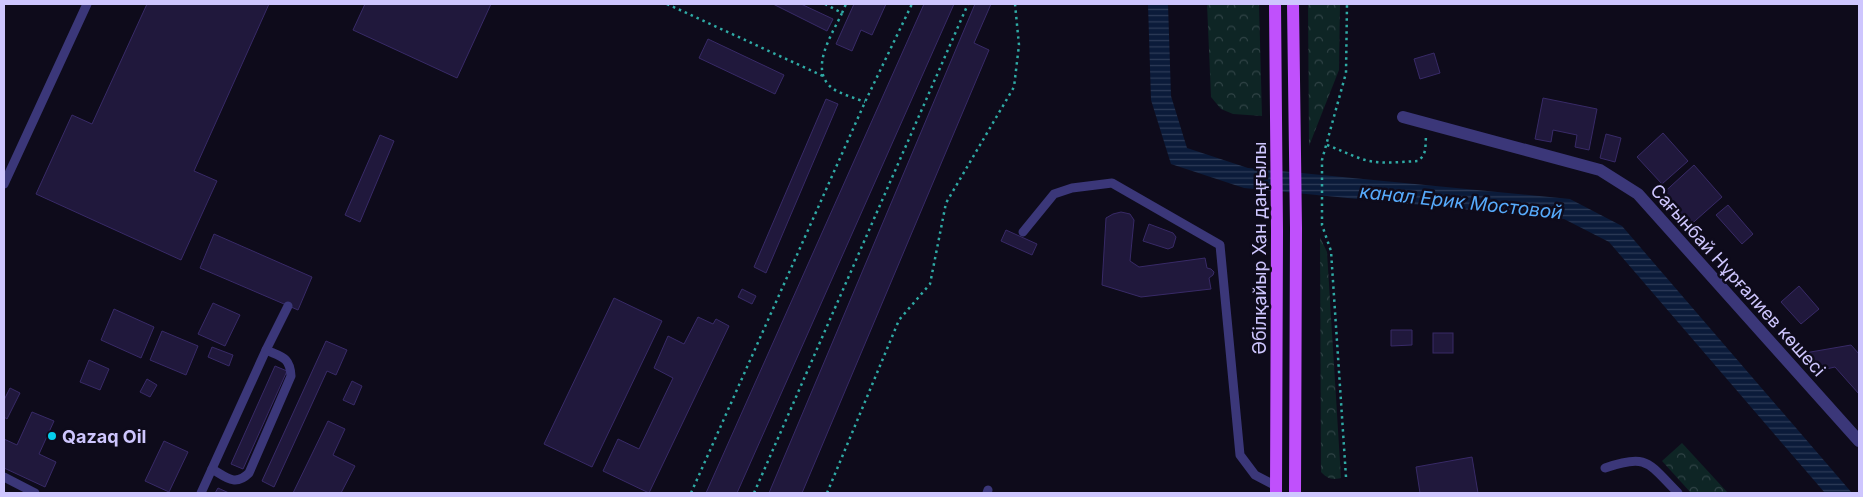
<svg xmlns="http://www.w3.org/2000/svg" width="1863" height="497" viewBox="0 0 1863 497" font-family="Inter,sans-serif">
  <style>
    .forest { fill: url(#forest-crowns) }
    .water { fill: url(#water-rules) }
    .building { fill: #20183c; stroke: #382a67 }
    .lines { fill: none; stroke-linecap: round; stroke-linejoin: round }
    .path { stroke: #2faaa5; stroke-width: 2.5; stroke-dasharray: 2.5 4; stroke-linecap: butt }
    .service { stroke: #3b3779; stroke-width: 9 }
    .minor { stroke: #3b3779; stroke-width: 12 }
    .primary { stroke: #c050fc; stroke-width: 12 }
    .poi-dot { fill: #05cfec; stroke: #0e0b1b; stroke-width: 2 }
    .labels { text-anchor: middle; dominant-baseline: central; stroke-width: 5; stroke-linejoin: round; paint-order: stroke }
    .street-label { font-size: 18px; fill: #cec6fe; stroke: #0e0b1b }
    .poi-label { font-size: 18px; font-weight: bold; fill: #cec6fe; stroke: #0e0b1b; text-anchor: start }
    .water-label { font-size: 19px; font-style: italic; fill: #57abfc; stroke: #0e0b1b }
  </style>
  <defs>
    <pattern id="forest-crowns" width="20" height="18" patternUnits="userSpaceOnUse" patternTransform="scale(1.25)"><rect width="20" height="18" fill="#0e2525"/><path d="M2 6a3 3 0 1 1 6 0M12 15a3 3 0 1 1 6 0" fill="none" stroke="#304346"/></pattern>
    <pattern id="water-rules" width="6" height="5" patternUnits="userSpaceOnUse" patternTransform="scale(1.25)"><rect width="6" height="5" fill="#0b1b3a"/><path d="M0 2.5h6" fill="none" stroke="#2d3b58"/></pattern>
  </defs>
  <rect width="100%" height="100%" fill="#0e0b1b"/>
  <g class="forest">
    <polygon points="1207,4 1259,4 1262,116 1233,114 1221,109 1211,97"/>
    <polygon points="1308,4 1340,4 1339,70 1309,146"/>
    <path d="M 1320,237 L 1327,252 L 1341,478 C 1331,480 1328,479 1321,472 Z"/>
    <polygon points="1682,443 1728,493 1691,493 1662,461"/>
  </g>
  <polygon class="water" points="1148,4 1168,4 1171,96 1187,148 1248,168 1570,199 1622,226 1852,493 1825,493 1609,242 1564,219 1244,188 1171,164 1151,100"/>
  <g class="building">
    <polygon points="147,4 269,4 194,171 217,181 181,260 36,194 72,115 92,124"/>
    <polygon points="365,4 491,4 457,78 353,30"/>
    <polygon points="773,4 801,4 833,19 827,31"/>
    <polygon points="854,4 886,4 872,35 861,30 852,51 836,44"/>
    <polygon points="924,4 954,4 737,493 706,493"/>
    <polygon points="975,4 991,4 974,43 989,50 802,493 769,493"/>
    <polygon points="708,39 784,75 775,94 699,58"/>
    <polygon points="1434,53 1440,73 1420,79 1414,59"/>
    <polygon points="1543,98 1597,109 1589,150 1575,147 1577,135 1553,130 1551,142 1535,139"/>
    <polygon points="826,99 838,104 766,273 754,267"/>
    <polygon points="1663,133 1688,161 1662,184 1637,157"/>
    <polygon points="1606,134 1621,138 1615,162 1600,158"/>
    <polygon points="380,135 394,141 360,222 345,215"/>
    <polygon points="1694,165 1722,197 1687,228 1659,197"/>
    <polygon points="1728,205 1753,234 1742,244 1716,215"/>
    <polygon points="1121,212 1130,214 1134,220 1130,261 1139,267 1205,258 1207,268 1211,269 1214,272 1213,275 1209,278 1211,289 1141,297 1102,285 1106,218 1113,214"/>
    <polygon points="1149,224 1173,233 1176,237 1173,247 1168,249 1143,241"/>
    <polygon points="1006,230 1037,244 1032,255 1001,241"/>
    <polygon points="214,234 312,277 298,310 200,268"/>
    <polygon points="1799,286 1819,309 1801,324 1781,302"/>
    <polygon points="742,289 756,296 752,304 738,297"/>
    <polygon points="614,298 662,321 592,467 544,444"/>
    <polygon points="213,303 240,315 225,346 198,334"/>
    <polygon points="114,309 154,327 141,358 101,340"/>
    <polygon points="698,317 713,324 716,319 729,326 649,493 603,471 618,439 639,449 673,378 654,368 668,336 684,344"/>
    <polygon points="1391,330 1412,330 1412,345 1391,346"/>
    <polygon points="162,331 198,346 186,375 150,360"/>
    <rect x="1433" y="333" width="20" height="20"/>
    <polygon points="326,341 347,350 336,375 327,371 274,487 262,481"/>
    <polygon points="1851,345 1859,354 1859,394 1835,367 1813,372 1799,354"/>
    <polygon points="212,347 233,355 229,366 208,357"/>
    <polygon points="89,360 109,369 100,390 80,382"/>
    <polygon points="275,366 287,371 243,469 231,464"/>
    <polygon points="147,379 157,385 150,397 140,392"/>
    <polygon points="352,381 362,386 354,405 343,400"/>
    <polygon points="10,388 20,393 7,419 4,417 4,400"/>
    <polygon points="32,412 54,421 39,454 56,462 45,487 4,468 4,439 17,445"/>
    <polygon points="328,421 345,429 333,455 355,466 341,493 293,493"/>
    <polygon points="164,441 188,452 169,492 145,481"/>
    <polygon points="1472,457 1478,493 1420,493 1416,467"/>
    <polygon points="218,488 229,493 215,493"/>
  </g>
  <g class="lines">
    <g class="path">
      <polyline points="667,4 823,76"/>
      <path d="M 825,4 L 842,13 C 833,33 808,69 832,88 C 840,94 855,98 865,102"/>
      <polyline points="842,13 846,4"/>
      <path d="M 1327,145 C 1338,149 1348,154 1359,158 C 1377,165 1399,162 1418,161 C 1427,154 1425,147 1426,137"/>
      <polyline points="1346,477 1331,251 1322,225 1322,160 1346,73 1347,4"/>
      <polyline points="691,493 865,102 912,4"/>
      <polyline points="754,493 968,4"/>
      <polyline points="827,493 899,320 930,284 946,203 1014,87 1019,45 1015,4"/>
    </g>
    <g class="service">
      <polyline points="4,184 87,4"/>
      <polyline points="1023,232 1054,194 1072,188 1112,183 1220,245 1240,455 1255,475 1276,486"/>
      <path d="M 1605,468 C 1648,453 1648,463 1678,493"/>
      <path d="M 212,469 C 226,477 235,487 249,473 L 291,376 C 290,357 282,357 266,350"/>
      <polyline points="4,477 35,493"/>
      <polyline points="201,493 266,350 288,306"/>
      <polyline points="987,493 988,490"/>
    </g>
    <polyline class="minor" points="1403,117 1600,170 1638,194 1859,441"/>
    <g class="primary">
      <polyline points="1275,4 1277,231 1276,493"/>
      <polyline points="1293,4 1296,228 1295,493"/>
    </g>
  </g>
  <circle class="poi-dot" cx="52" cy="436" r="5"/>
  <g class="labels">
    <g class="street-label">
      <text transform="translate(1259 248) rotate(-90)">Әбілқайыр Хан даңғылы</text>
      <text transform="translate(1738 280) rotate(48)">Сағынбай Нұрғалиев көшесі</text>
    </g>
    <g class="poi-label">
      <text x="62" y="436">Qazaq Oil</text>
    </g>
    <g class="water-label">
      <text transform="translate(1461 202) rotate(6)">канал Ерик Мостовой</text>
    </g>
  </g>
  <rect width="1863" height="497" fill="none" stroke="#cec6fe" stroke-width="10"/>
</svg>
